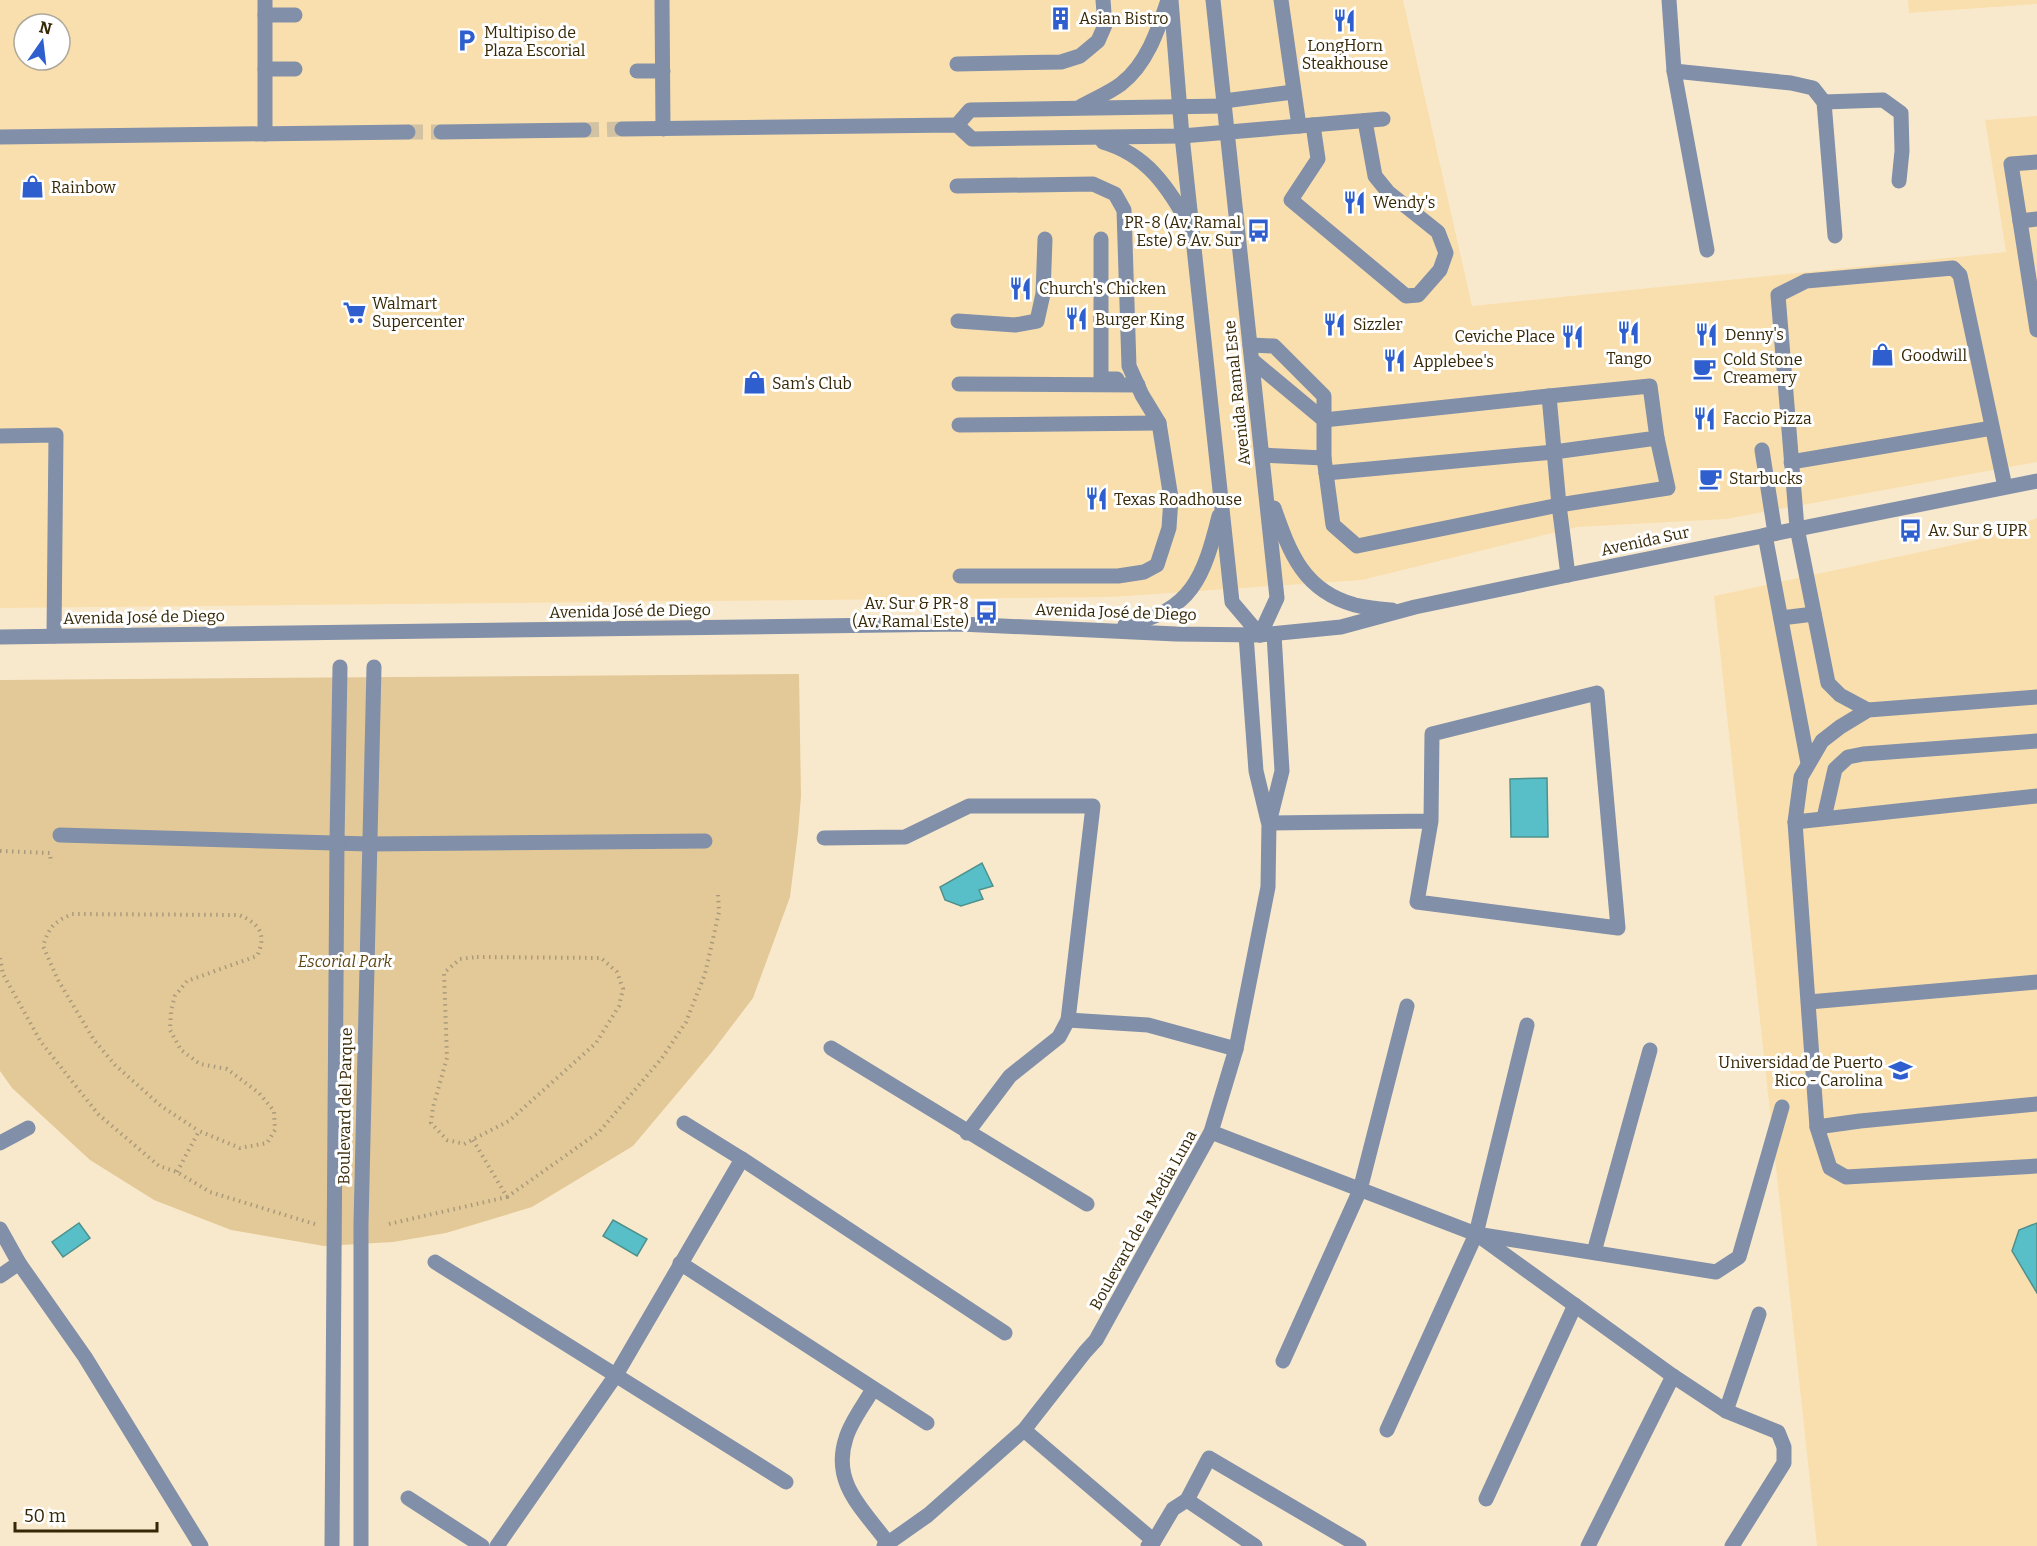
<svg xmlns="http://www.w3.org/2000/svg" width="2037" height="1546" viewBox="0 0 2037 1546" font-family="Bitter,serif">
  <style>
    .built { fill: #f9dfae; fill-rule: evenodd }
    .green { fill: #e3c997 }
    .water { fill: #58bec7; stroke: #4e918d; stroke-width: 1.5 }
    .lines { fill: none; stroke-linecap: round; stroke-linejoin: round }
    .minor-tunnel { stroke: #d2c2a4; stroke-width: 15; stroke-dasharray: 15 8; stroke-linecap: butt }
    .path { stroke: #aa9a7b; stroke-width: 4; stroke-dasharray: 1.5 4.5; stroke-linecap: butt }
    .minor { stroke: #818fa9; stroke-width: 15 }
    .labels { text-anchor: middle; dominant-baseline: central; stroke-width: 6; stroke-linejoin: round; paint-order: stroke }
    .poi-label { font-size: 16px; fill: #362705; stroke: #fff; text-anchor: start }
    .street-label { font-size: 16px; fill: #362705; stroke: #fff }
    .park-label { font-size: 16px; font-style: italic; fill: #624a16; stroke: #fff }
  </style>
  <rect width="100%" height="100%" fill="#f9e9cc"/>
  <g class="built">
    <path d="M 0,0 L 1403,0 L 1472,306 L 2006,252 L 1985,120 L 2037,116 L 2037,462 L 1726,519 L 1577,527 L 1362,580 L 1112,597 L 0,608 ZM 24,24 L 60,24 L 60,60 L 24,60 Z"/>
    <polygon points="1908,0 2037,0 2037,4 1909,13"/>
    <polygon points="2037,518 2037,1546 1817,1546 1714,596 1981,539"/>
  </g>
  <polygon class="green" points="799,674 801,796 798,833 790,897 753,998 712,1052 633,1146 532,1207 446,1233 393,1242 324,1246 231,1230 154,1200 90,1160 12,1088 0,1071 0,680"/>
  <g class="water">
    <polygon points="1547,778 1548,837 1511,837 1510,779"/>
    <polygon points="982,863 993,886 979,890 983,899 961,906 945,900 940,887"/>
    <polygon points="613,1220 647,1239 637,1256 603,1236"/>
    <polygon points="79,1223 90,1238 63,1257 52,1242"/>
    <polygon points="2037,1223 2037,1293 2012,1251 2019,1230"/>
  </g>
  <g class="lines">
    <g class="minor-tunnel">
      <polyline points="584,130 622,129"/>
      <polyline points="408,132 441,132"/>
    </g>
    <g class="path">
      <polyline points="0,851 50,853 51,863"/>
      <polygon points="477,957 601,958 617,972 623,989 619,1006 596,1043 509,1121 464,1144 447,1140 431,1123 433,1107 447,1058 444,973 460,959"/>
      <polyline points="0,958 3,974 41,1042 98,1114 159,1166 177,1172 210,1192 318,1225"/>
      <path d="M 177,1172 L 199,1131 L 240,1148 L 267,1143 L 275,1130 L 274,1111 L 259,1093 L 227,1069 L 200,1064 L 181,1050 L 170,1030 L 171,1011 L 175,996 L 187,981 L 257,956 C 267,935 260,924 239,915 L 72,914 C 54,922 49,927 43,946 L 58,980 L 94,1040 L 115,1065 L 161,1106 L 199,1131"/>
      <polyline points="507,1197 599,1132 662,1058 686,1022 705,974 719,912 718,895"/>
      <polyline points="389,1224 507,1197 473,1140"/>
    </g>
    <g class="minor">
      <polyline points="662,0 663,129"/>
      <polyline points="1171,0 1182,136 1232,602 1260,635"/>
      <polyline points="1213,0 1277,598 1260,635"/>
      <polyline points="1281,0 1299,126"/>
      <polyline points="1669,0 1674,71 1707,250"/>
      <polyline points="265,15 295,15"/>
      <polyline points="957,64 1061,62 1080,56 1098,41 1105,25 1103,0"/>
      <polyline points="265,69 295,69"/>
      <polyline points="637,71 663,71"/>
      <polyline points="1674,71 1791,83 1813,88 1824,102 1835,236"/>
      <polyline points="1224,101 1293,92"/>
      <polyline points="1824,102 1883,100 1901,113 1902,151 1899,181"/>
      <path d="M 1080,107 C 1094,99 1109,93 1121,84 C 1147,64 1158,30 1168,0"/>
      <polyline points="957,125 970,110 1225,106"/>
      <polyline points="1313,125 1318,159 1291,200 1406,296 1418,295 1440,270 1446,253 1438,232 1388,192 1375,176 1365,121"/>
      <polyline points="622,129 957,125 972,139 1182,136 1383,119"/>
      <polyline points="441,132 584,130"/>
      <polyline points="265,134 265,0"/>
      <polyline points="0,137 408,132"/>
      <path d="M 1103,142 C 1148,155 1167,187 1189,224"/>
      <polyline points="957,186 1093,184 1115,194 1124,210 1129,366 1142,395 1159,423 1171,498 1169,528 1157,565 1144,572 1118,576 960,576"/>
      <polyline points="2037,219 2020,221 2037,330"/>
      <polyline points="2020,221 2011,164 2037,162"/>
      <polyline points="1101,239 1101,379 1117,379"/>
      <polyline points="958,321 1015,325 1037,321 1043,294 1045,239"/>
      <polyline points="1250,345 1274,346 1324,396 1324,458 1262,455"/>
      <polyline points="1252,360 1324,420 1549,396 1559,505 1668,488 1657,438"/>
      <polyline points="959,384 1138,385"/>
      <polyline points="959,425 1159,423"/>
      <polyline points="0,436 56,435 54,636"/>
      <polyline points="1762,450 1775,533"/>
      <polyline points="1324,458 1333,525 1357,546 1559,505 1568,575"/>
      <polyline points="1791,462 1992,428"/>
      <polyline points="1326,473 1554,452 1657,438 1650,386 1549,396"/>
      <path d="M 1274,508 C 1290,554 1304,591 1355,605 C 1367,608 1380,609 1392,610"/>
      <polyline points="1765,535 1808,763"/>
      <polyline points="1781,618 1814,614"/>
      <path d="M 1125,625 C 1192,612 1204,576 1219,516"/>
      <polyline points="1246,635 1256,771 1268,821"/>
      <polyline points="0,637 960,624 1176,634 1260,635 1341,627 1415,607 1568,575 2037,481"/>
      <polyline points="2037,697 1868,710 1840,727 1822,741 1801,777 1795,822 1817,1127 1830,1168 1846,1177 2037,1166"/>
      <polyline points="1868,710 1840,695 1828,683 1797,528 1778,295 1806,281 1953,268 1960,275 2005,487"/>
      <polyline points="1824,818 1835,769 1848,757 1863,754 2037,741"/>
      <polyline points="1795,822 2037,796"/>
      <polyline points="1269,823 1431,821 1417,902 1618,928 1597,693 1432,734 1431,821"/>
      <polyline points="60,835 369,844 705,841"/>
      <polyline points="824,838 905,837 969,806 1093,806 1068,1020 1148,1025 1236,1049"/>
      <polyline points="1809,1002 2037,982"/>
      <polyline points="831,1048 1087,1204"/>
      <polyline points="684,1123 742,1159 1005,1333"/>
      <polyline points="1817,1127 1860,1121 2037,1104"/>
      <polyline points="1211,1132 1476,1234 1716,1272 1739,1257 1782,1107"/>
      <polyline points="967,1133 1010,1076 1059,1037 1068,1020"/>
      <polyline points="0,1143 28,1128"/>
      <polyline points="0,1229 19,1263 85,1357 201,1546"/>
      <polyline points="1479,1236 1673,1376 1726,1411 1778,1432 1784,1447 1784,1463 1732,1546"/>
      <polyline points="1594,1252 1650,1050"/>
      <polyline points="435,1262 786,1482"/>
      <polyline points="680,1263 927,1423"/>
      <polyline points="0,1276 19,1263"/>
      <polyline points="1283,1361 1360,1190 1407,1006"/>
      <path d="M 873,1389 C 864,1405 851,1421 846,1438 C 831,1483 863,1509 888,1543"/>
      <polyline points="1726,1411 1759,1314"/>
      <polyline points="1024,1430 1154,1541"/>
      <polyline points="1387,1430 1476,1234 1527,1025"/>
      <polyline points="408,1498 482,1546"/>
      <polyline points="1486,1499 1575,1305"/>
      <polyline points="1187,1500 1255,1546"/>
      <polyline points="332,1546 337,842 340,667"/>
      <polyline points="361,1546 361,1224 374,667"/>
      <polyline points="497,1546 616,1375 742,1159"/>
      <polyline points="884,1546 928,1515 1024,1430 1085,1352 1096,1340 1211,1132 1236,1049 1268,887 1269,823 1282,771 1274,634"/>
      <polyline points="1148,1546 1154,1541 1173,1509 1187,1500 1209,1458 1359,1546"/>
      <polyline points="1588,1546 1673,1376"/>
    </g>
  </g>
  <defs>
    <symbol id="building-bare" viewBox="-9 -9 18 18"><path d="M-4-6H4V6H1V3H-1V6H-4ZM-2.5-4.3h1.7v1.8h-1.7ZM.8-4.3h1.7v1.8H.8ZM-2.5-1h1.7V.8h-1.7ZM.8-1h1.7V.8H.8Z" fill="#2f5fce" stroke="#fff" stroke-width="2.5" paint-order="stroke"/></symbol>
    <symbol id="restaurant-bare" viewBox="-9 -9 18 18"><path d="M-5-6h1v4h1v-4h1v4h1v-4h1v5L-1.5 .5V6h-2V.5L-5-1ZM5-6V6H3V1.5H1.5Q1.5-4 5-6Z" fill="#2f5fce" stroke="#fff" stroke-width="2.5" paint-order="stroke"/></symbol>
    <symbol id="parking-bare" viewBox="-9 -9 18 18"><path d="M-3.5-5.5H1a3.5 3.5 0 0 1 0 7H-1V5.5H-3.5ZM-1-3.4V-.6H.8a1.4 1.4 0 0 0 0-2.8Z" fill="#2f5fce" stroke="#fff" stroke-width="2.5" paint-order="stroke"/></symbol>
    <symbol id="shop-bare" viewBox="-9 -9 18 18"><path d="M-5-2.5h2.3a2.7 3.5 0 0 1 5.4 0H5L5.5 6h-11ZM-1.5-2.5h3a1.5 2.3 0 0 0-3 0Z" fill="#2f5fce" stroke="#fff" stroke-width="2.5" paint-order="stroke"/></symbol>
    <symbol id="bus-bare" viewBox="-9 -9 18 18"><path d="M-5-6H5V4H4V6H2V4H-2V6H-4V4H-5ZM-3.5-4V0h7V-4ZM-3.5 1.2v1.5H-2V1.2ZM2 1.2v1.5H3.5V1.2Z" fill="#2f5fce" stroke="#fff" stroke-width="2.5" paint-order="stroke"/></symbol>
    <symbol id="supermarket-bare" viewBox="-9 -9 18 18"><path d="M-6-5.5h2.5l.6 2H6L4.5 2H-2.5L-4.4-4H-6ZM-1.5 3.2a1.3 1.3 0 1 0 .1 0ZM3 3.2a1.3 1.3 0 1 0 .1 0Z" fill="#2f5fce" stroke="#fff" stroke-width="2.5" paint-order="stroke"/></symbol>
    <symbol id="cafe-bare" viewBox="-9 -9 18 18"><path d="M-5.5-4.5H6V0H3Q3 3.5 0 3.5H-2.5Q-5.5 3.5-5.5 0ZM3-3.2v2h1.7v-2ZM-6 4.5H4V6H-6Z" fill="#2f5fce" stroke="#fff" stroke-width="2.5" paint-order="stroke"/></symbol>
    <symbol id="university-bare" viewBox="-9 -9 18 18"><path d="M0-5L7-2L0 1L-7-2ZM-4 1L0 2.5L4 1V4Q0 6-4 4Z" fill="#2f5fce" stroke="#fff" stroke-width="2.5" paint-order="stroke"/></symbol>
  </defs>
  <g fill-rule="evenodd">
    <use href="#building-bare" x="1044" y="2" width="33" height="33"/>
    <use href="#restaurant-bare" x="1328" y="4" width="33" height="33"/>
    <use href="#parking-bare" x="450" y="24" width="33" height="33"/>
    <use href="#shop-bare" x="16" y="170" width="33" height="33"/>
    <use href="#restaurant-bare" x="1338" y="186" width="33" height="33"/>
    <use href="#bus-bare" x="1242" y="214" width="33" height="33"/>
    <use href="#restaurant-bare" x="1004" y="272" width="33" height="33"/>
    <use href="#supermarket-bare" x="338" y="296" width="33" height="33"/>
    <use href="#restaurant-bare" x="1060" y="302" width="33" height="33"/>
    <use href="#restaurant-bare" x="1318" y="308" width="33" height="33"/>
    <use href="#restaurant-bare" x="1612" y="316" width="33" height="33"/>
    <use href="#restaurant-bare" x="1690" y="318" width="33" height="33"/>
    <use href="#restaurant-bare" x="1556" y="320" width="33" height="33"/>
    <use href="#shop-bare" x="1866" y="338" width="33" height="33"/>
    <use href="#restaurant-bare" x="1378" y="344" width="33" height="33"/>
    <use href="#cafe-bare" x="1688" y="352" width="33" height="33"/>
    <use href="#shop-bare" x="738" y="366" width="33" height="33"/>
    <use href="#restaurant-bare" x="1688" y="402" width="33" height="33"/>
    <use href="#cafe-bare" x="1694" y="462" width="33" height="33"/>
    <use href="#restaurant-bare" x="1080" y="482" width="33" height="33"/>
    <use href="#bus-bare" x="1894" y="514" width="33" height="33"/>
    <use href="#bus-bare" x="970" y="596" width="33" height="33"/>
    <use href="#university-bare" x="1884" y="1054" width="33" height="33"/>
  </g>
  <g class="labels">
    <g class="poi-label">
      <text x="1079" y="18">Asian Bistro</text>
      <text x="484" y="32">Multipiso de<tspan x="484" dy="18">Plaza Escorial</tspan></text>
      <text x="1345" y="45" text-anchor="middle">LongHorn<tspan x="1345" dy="18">Steakhouse</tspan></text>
      <text x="51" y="187">Rainbow</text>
      <text x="1373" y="202">Wendy's</text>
      <text x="1241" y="222" text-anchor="end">PR-8 (Av. Ramal<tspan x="1241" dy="18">Este) &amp; Av. Sur</tspan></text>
      <text x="1039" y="288">Church's Chicken</text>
      <text x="372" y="303">Walmart<tspan x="372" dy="18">Supercenter</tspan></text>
      <text x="1095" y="319">Burger King</text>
      <text x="1353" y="324">Sizzler</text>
      <text x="1725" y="334">Denny's</text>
      <text x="1555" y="336" text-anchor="end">Ceviche Place</text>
      <text x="1901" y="355">Goodwill</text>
      <text x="1629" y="358" text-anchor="middle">Tango</text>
      <text x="1723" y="359">Cold Stone<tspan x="1723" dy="18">Creamery</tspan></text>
      <text x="1413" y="361">Applebee's</text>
      <text x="772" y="383">Sam's Club</text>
      <text x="1723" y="418">Faccio Pizza</text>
      <text x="1729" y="478">Starbucks</text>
      <text x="1114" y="499">Texas Roadhouse</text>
      <text x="1928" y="530">Av. Sur &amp; UPR</text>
      <text x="969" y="603" text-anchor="end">Av. Sur &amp; PR-8<tspan x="969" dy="18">(Av. Ramal Este)</tspan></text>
      <text x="1883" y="1062" text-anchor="end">Universidad de Puerto<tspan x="1883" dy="18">Rico - Carolina</tspan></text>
    </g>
    <g class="street-label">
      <text transform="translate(1237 393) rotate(-96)">Avenida Ramal Este</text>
      <text transform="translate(1645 541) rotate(-12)">Avenida Sur</text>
      <text transform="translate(630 611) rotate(-1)">Avenida José de Diego</text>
      <text transform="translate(1116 612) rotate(2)">Avenida José de Diego</text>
      <text transform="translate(144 617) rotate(-1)">Avenida José de Diego</text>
      <text transform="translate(345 1106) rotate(-89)">Boulevard del Parque</text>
      <text transform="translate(1143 1220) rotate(-61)">Boulevard de la Media Luna</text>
    </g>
    <g class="park-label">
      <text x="345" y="961">Escorial Park</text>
    </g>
  </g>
  <g transform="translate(42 42) rotate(14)"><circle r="28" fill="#ffffff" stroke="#afa99b" stroke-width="1.5"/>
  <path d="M0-4.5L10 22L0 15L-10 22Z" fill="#2f5fce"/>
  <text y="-9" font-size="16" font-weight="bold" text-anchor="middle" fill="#362705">N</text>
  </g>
  <path d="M15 1522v9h142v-9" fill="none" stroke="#362705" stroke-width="3"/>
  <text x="24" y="1522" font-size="18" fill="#362705" stroke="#ffffff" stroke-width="4.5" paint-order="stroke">50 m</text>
</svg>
